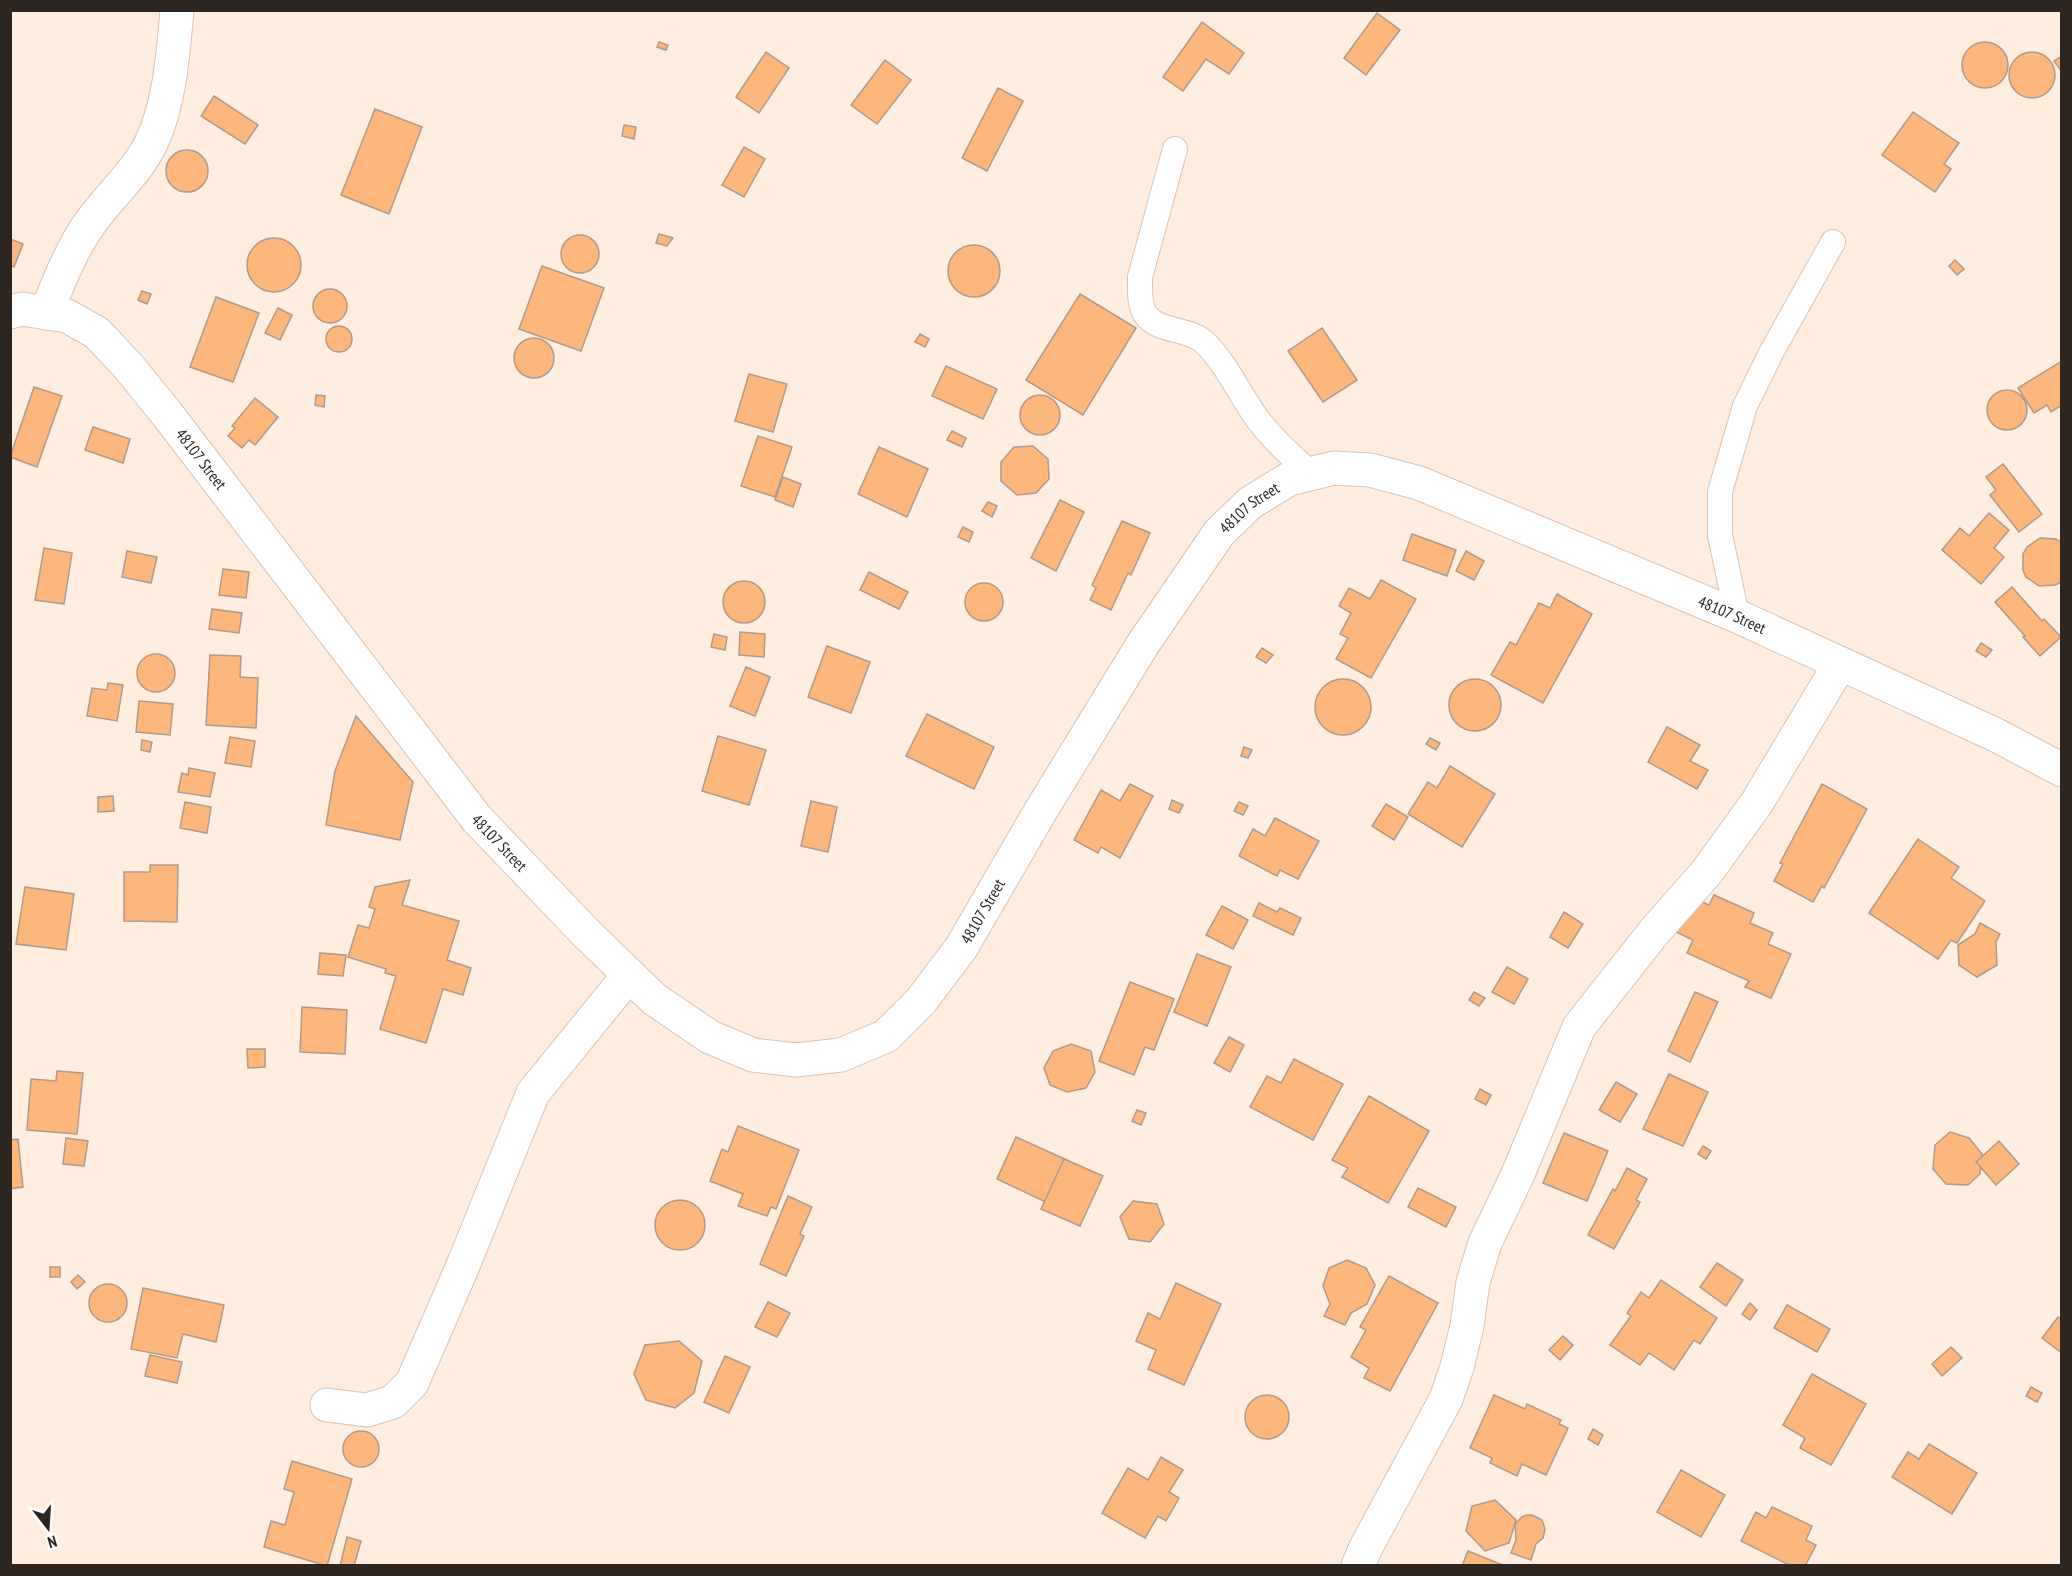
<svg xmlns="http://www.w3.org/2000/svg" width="2072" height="1576" viewBox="0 0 2072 1576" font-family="'PT Sans Narrow',sans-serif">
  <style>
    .building { fill: #fdb67c; stroke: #af9a8b; stroke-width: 1.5 }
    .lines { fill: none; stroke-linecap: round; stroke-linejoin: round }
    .service-casing { stroke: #d9c3b3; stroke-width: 26 }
    .minor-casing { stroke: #d9c3b3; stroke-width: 35 }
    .service { stroke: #fff; stroke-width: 24 }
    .minor { stroke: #fff; stroke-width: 33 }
    .labels { text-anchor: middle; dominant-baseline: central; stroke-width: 6; stroke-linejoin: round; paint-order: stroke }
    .street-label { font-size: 16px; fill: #2d251f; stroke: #fefefe }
  </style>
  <rect width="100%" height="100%" fill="#ffeddf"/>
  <g class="building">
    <polygon points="1377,13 1400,30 1366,75 1344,58"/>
    <polygon points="1202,22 1244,53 1229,74 1206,59 1183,91 1163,77"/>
    <polygon points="659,42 668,45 666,50 657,47"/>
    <circle cx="1985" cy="65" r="23"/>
    <polygon points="766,52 789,68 759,113 736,97"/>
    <circle cx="2032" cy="75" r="23"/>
    <polygon points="2062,56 2062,72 2054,61"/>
    <polygon points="885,60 911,80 877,124 851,105"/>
    <polygon points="998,88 1023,101 987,171 962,158"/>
    <polygon points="214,96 258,125 245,144 201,116"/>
    <polygon points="375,109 422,127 389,214 341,195"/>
    <polygon points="1913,112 1959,143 1944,164 1951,169 1935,192 1882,155"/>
    <polygon points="624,125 636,127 634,139 622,136"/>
    <polygon points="744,147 765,159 744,197 722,185"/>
    <circle cx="187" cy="171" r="21"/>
    <polygon points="659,234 673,238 667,246 656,243"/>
    <circle cx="580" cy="254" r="19"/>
    <circle cx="274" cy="265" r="27"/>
    <polygon points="10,239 23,244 14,267 10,265"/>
    <circle cx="974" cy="271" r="26"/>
    <polygon points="1955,260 1964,269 1957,275 1949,266"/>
    <polygon points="542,266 604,288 581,351 519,329"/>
    <circle cx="330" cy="306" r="17"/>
    <polygon points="142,291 151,294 147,304 138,300"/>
    <polygon points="1080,294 1136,328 1083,415 1026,380"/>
    <polygon points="216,297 259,313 233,382 190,367"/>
    <polygon points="278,308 292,315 280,340 265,333"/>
    <circle cx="339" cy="339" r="13"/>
    <polygon points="1322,328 1357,380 1323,402 1288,351"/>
    <polygon points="920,334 929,339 925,347 915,342"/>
    <circle cx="534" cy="358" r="20"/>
    <polygon points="2062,361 2062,405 2051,412 2047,405 2034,413 2018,388"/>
    <polygon points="946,366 997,389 983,419 932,396"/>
    <polygon points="749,374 787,384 773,432 735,421"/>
    <polygon points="34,387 62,396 37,467 10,457"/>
    <circle cx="2007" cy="410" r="20"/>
    <circle cx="1040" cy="415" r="20"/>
    <polygon points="316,395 325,396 324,407 315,405"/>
    <polygon points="255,398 278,417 255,445 249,440 242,448 228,436 235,428 232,426"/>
    <polygon points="93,427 130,439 123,463 85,450"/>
    <polygon points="952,431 966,438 962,447 947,440"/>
    <polygon points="758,436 792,447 775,497 741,486"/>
    <polygon points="1033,446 1048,459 1049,479 1036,493 1017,495 1001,481 1001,462 1014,447"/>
    <polygon points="879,447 928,469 907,517 858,494"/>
    <polygon points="2003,464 2042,514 2019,532 1990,495 1996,490 1986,477"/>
    <polygon points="783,477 801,484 793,507 775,500"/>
    <polygon points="1060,500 1084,512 1056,571 1031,558"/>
    <polygon points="988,502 997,506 992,517 982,511"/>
    <polygon points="1989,513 2009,530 1994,548 2004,557 1981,584 1942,550 1960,528 1969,536"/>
    <polygon points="1122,521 1150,533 1131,575 1128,573 1111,610 1090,600 1096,588 1092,585"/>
    <polygon points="963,527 973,532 969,542 958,537"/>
    <polygon points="1412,534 1456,550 1447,576 1403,560"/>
    <polygon points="2040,538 2056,539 2062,543 2062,582 2055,585 2039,586 2026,577 2023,570 2023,554 2027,547"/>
    <polygon points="44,548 72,553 64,604 35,600"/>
    <polygon points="127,551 157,557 151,583 122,577"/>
    <polygon points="1466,551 1484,561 1474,580 1456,571"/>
    <polygon points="223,569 249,572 246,598 219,595"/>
    <polygon points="869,572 908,592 899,609 860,590"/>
    <polygon points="1381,580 1416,599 1371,678 1336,659 1348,638 1340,634 1351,613 1339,606 1349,588 1370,599"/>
    <circle cx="744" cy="602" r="21"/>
    <circle cx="984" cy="602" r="19"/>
    <polygon points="2012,587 2042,621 2044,619 2061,637 2040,656 2023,637 2025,636 1995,602"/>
    <polygon points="1557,594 1592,614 1543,703 1491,675 1510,642 1516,645 1539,603 1550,608"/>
    <polygon points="212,609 242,613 239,633 209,629"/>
    <polygon points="740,632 765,634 764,657 739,655"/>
    <polygon points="714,634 727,637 725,650 711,647"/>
    <polygon points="1981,643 1992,650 1986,657 1976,651"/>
    <polygon points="827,646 870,662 851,713 808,697"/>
    <polygon points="1262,648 1273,655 1266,663 1256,657"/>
    <circle cx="156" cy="673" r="19"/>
    <polygon points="210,655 241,656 240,677 258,678 256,728 206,725"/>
    <polygon points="746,667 770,677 755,716 730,706"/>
    <circle cx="1475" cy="705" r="26"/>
    <circle cx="1343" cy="707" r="28"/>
    <polygon points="108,683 123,685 117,721 87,716 92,688 107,690"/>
    <polygon points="139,701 173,704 170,735 136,732"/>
    <polygon points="927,714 994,747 974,789 906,756"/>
    <polygon points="356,716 413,782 400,840 326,825 335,771"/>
    <polygon points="1667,727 1700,745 1690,761 1708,770 1697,789 1648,762"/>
    <polygon points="718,736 766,750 749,805 702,791"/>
    <polygon points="230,737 255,741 251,767 225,763"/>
    <polygon points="1430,738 1440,743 1436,750 1426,744"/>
    <polygon points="142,740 152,742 150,752 141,750"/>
    <polygon points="1244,747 1252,750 1248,758 1241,756"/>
    <polygon points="1450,766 1495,794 1462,847 1408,814 1428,782 1437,788"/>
    <polygon points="189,768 215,773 210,797 178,792 182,773 188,775"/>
    <polygon points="1130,784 1153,796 1120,858 1101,847 1098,853 1074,840 1101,790 1120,801"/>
    <polygon points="1822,784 1867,809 1824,888 1822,886 1813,902 1774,881 1783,864 1780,863"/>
    <polygon points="113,796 114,811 98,812 98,797"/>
    <polygon points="1172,800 1183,805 1179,813 1169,809"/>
    <polygon points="811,801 837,807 828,852 801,846"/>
    <polygon points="185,802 211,807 207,833 180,828"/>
    <polygon points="1239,802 1248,806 1243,815 1234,811"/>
    <polygon points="1386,804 1408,817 1394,840 1372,826"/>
    <polygon points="1275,818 1319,841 1298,879 1280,870 1277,876 1239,856 1253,829 1265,836"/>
    <polygon points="1918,839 1959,867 1951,878 1985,901 1957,943 1951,940 1938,959 1869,913"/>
    <polygon points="150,865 178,865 177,922 124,921 124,872 150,872"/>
    <polygon points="410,880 402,905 459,921 447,960 471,968 463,995 443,989 426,1043 380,1029 396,976 385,973 386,969 348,957 358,925 369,928 375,909 369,907 375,887"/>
    <polygon points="25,887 74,894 66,950 16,944"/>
    <polygon points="1714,895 1754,913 1750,923 1773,933 1768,944 1791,954 1771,998 1745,987 1749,981 1687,953 1693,940 1674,931 1689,896 1709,905"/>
    <polygon points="1259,903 1277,912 1280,908 1301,918 1293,935 1253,916"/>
    <polygon points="1222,906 1248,920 1233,949 1206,935"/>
    <polygon points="1564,912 1583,924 1568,948 1550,937"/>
    <polygon points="1980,923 2000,934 1996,942 1997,965 1977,977 1959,965 1958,945 1975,934"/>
    <polygon points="320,953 346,955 343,976 318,974"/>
    <polygon points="1197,954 1231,967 1207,1026 1174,1012"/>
    <polygon points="1507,967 1528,979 1514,1004 1492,992"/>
    <polygon points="1130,982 1174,999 1154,1050 1145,1047 1134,1075 1099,1061"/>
    <polygon points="1474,992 1485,998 1479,1006 1469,1000"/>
    <polygon points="1695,992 1718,1002 1690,1062 1668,1051"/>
    <polygon points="302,1007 347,1010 345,1054 300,1052"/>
    <polygon points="1229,1037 1244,1045 1230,1072 1214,1063"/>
    <polygon points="1071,1044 1091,1051 1095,1072 1086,1088 1067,1092 1050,1085 1044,1068 1053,1051"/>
    <polygon points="247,1049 265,1049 265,1067 248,1068"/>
    <polygon points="1294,1059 1343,1084 1313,1140 1250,1107 1267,1076 1281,1083"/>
    <polygon points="57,1071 83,1073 77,1134 27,1130 31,1079 56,1081"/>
    <polygon points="1669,1074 1708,1092 1683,1146 1643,1129"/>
    <polygon points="1616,1082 1637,1094 1620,1122 1599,1110"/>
    <polygon points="1480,1089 1491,1095 1486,1105 1475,1099"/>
    <polygon points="1369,1096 1429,1131 1388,1203 1342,1177 1348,1168 1332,1160"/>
    <polygon points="1137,1110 1146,1113 1141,1125 1132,1121"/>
    <polygon points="738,1126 799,1150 776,1209 771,1207 767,1216 738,1206 743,1194 710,1181 722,1149 728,1152"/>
    <polygon points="1950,1132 1969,1138 1982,1154 1980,1174 1968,1185 1946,1184 1933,1169 1935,1145"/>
    <polygon points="1564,1133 1608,1151 1587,1201 1543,1183"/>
    <polygon points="1016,1137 1069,1161 1050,1204 997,1179"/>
    <polygon points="66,1138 88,1141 84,1166 63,1164"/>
    <polygon points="18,1139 23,1187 10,1189 10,1140"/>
    <polygon points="1999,1141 2019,1164 1996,1185 1976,1162"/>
    <polygon points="1703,1146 1711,1151 1706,1159 1698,1154"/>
    <polygon points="1064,1159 1103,1176 1080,1226 1041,1209"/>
    <polygon points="1627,1168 1647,1179 1636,1200 1640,1202 1614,1249 1588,1235 1613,1189 1615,1191"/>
    <polygon points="1418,1188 1456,1207 1446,1227 1408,1207"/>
    <polygon points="788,1196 812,1207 800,1234 804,1236 786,1276 760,1264"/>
    <circle cx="680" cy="1225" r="25"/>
    <polygon points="1133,1201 1157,1204 1164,1224 1150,1242 1129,1239 1120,1217"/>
    <polygon points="1347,1260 1366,1268 1375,1285 1367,1304 1351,1313 1345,1325 1324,1316 1330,1304 1323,1286 1329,1268"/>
    <polygon points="1717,1263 1743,1280 1726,1306 1700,1287"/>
    <rect x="50" y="1267" width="10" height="10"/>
    <polygon points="78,1275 85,1282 77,1289 71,1282"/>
    <polygon points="1389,1276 1438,1303 1390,1391 1364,1378 1369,1368 1351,1357 1366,1330 1360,1327"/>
    <polygon points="1661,1280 1717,1318 1700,1344 1694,1340 1674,1370 1649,1353 1640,1365 1610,1345 1631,1316 1627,1313 1641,1292 1649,1298"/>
    <polygon points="1176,1283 1221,1304 1184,1385 1148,1369 1156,1350 1136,1341 1148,1313 1160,1319"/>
    <circle cx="108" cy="1303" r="19"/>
    <polygon points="143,1288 224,1305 216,1342 183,1334 177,1358 131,1349"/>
    <polygon points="768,1302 790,1313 777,1337 755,1327"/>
    <polygon points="1750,1303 1757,1310 1750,1320 1742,1314"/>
    <polygon points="1787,1305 1830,1329 1817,1352 1774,1328"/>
    <polygon points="2058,1317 2062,1320 2062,1353 2042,1338"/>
    <polygon points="1563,1336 1573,1345 1560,1360 1549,1350"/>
    <polygon points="679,1341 702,1361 694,1393 675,1408 646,1400 634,1374 645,1345"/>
    <polygon points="1951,1347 1962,1358 1942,1376 1932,1364"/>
    <polygon points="150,1355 182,1362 177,1383 145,1376"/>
    <polygon points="725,1356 750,1367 729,1413 704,1402"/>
    <polygon points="1812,1374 1866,1404 1831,1465 1800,1448 1805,1438 1783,1425"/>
    <polygon points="2031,1387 2042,1393 2037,1402 2026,1396"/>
    <polygon points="1494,1395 1525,1409 1527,1404 1561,1420 1559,1424 1568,1428 1546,1475 1522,1464 1517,1476 1490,1463 1492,1458 1470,1448"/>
    <circle cx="1267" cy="1417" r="22"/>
    <polygon points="1593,1429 1603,1435 1598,1445 1588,1439"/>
    <circle cx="361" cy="1449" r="18"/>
    <polygon points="1929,1444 1977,1473 1952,1514 1892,1477 1908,1452 1919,1459"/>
    <polygon points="1161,1457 1183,1470 1169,1492 1179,1498 1166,1521 1158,1516 1145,1538 1102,1513 1128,1468 1148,1480"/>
    <polygon points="292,1461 352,1479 327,1566 264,1547 271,1521 285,1525 294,1492 284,1489"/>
    <polygon points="1681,1470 1725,1495 1701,1537 1657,1512"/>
    <polygon points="1495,1500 1516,1520 1509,1543 1485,1551 1466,1531 1472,1506"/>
    <polygon points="1772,1507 1812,1526 1806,1540 1816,1545 1805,1566 1791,1566 1741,1541 1756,1512 1766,1518"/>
    <polygon points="1527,1515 1532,1515 1542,1520 1545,1529 1543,1538 1536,1544 1531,1560 1511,1553 1516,1540 1515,1524 1522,1517"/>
    <polygon points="347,1537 361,1541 354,1566 340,1566"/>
    <polygon points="1468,1551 1505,1566 1462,1566"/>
  </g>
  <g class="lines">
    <defs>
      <g id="service">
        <path d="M 1175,149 L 1140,277 C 1140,288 1139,304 1145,314 C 1157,332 1187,328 1203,341 C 1225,361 1239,393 1256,417 C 1272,439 1291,456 1311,473"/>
        <polyline points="1737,616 1720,535 1720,492 1745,406 1771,353 1833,242"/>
      </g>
      <g id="minor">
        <path id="s1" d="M 10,312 L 22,309 L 67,316 L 97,333 L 128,366 L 167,414 L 477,819 L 585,932 L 654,999 L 710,1037 L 753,1055 L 796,1060 L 841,1055 L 886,1036 L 921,1001 L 961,948 L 1040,812 L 1143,644 L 1219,533 L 1250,503 L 1289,479 L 1334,468 L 1370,470 L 1419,483 L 1737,616 L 1996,735 L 2062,770"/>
        <path d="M 46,313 C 58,284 70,252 88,226 C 108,196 137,174 152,141 C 170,102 173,54 177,10"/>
        <polyline points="327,1405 367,1410 393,1402 412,1383 462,1268 533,1093 629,975"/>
        <polyline points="1358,1566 1365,1549 1446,1399 1457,1367 1467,1326 1473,1282 1485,1243 1518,1174 1579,1027 1654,932 1706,873 1756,804 1840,664"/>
      </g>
    </defs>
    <use href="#service" class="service-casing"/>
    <use href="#minor" class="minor-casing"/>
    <use href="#service" class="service"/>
    <use href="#minor" class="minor"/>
  </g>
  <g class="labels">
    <g class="street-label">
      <text stroke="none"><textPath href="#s1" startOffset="256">48107 Street</textPath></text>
      <text stroke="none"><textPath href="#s1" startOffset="1858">48107 Street</textPath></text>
      <text stroke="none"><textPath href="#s1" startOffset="2380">48107 Street</textPath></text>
      <text stroke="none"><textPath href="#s1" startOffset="742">48107 Street</textPath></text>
      <text stroke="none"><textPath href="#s1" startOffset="1372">48107 Street</textPath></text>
    </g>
  </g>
  <rect width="2072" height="1576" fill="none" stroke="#2d251f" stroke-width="24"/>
  <g transform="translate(48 1528) rotate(163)" stroke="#fefefe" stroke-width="4.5" paint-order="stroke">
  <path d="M0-4.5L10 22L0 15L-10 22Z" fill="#2d251f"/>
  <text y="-9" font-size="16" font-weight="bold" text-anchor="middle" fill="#2d251f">N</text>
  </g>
</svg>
